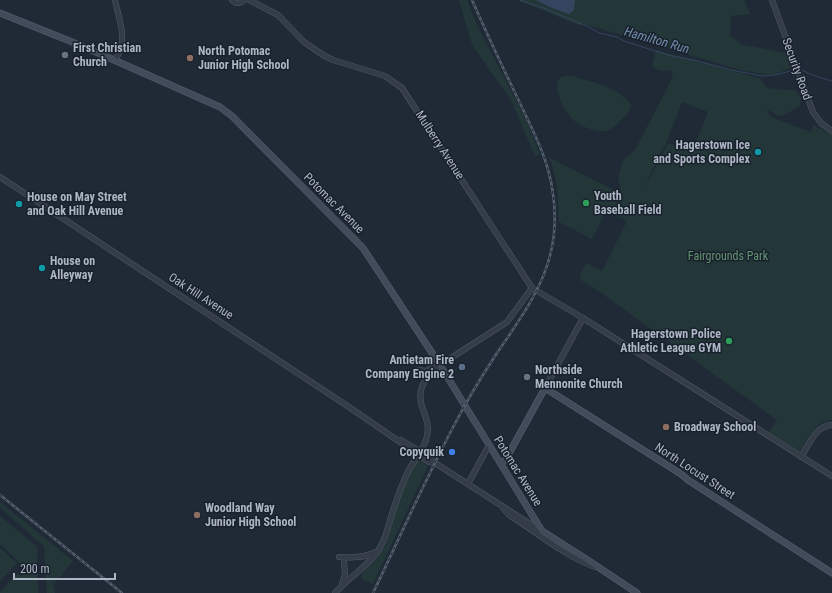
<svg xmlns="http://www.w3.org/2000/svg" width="832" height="593" viewBox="0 0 832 593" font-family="'Roboto Condensed',sans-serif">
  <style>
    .green { fill: #233739; fill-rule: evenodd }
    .water { fill: #33455f }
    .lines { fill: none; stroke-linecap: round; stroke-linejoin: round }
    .stream { stroke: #33455f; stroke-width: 1 }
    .tertiary-casing { stroke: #515965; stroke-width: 6 }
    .secondary-casing { stroke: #515965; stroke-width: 7 }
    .tertiary { stroke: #333c47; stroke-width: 5 }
    .secondary { stroke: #414b5a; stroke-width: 5.5 }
    .rail-casing { stroke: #55606e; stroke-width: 2.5 }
    .rail { stroke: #19212c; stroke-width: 1; stroke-dasharray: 3; stroke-linecap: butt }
    .worship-dot { fill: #6b7280; stroke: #19212c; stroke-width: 1.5 }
    .education-dot { fill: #8d6e63; stroke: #19212c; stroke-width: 1.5 }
    .culture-dot { fill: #0f9aa8; stroke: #19212c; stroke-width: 1.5 }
    .leisure-dot { fill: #2e9e5b; stroke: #19212c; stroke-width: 1.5 }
    .service-dot { fill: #5c6f8a; stroke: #19212c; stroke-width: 1.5 }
    .shop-dot { fill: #3f7fe0; stroke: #19212c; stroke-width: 1.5 }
    .labels { text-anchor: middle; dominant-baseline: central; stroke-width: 3; stroke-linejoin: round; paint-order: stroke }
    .poi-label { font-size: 12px; font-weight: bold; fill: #adb6c4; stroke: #19212c; text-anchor: start }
    .street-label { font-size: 12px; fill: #adb6c4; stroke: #19212c }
    .park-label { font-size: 12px; fill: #659470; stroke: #19212c }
    .water-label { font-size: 13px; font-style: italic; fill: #758dad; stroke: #19212c }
  </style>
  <rect width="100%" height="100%" fill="#202a37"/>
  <g class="green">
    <polygon points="459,0 467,0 477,25 527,122 540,155 535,156 511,100 472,45"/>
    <polygon points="517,0 744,0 750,14 731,16 730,36 743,45 787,53 792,67 774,75 744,71 581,23 581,26"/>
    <path d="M 656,50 L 759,78 L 768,89 L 769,88 L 783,90 L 795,90 C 801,95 802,99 800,106 L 784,115 L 778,116 L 768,110 L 767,111 L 771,117 L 811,132 L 813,125 L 832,135 L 832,420 C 815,422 808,438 800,452 L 769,432 L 777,420 L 600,292 L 581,280 L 580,275 L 586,263 L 602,271 L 627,221 L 612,214 L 614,210 L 608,207 L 592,239 L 559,222 L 557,185 L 550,158 L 622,194 L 618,178 L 623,160 L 635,150 L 669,85 L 673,74 L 670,70 L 662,71 L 652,67 ZM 682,102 L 708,112 L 692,152 L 668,143 L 643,192 L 661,151 L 665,146 Z"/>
    <path d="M 565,76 L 572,76 C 591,82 621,87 631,106 C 629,113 625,116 620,121 C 616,125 611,130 605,131 C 597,132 582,127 576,122 C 567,115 550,88 560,78 C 561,77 563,76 565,76 Z"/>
    <polygon points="421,461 428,466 373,584 362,579 362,573 374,561 386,544 396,505 408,477 416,462"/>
    <polygon points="0,502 73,561 53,585 55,593 47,593 44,546 0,508"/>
    <polygon points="0,516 37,547 38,593 0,593 0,592 24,567 0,544"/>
    <polygon points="0,548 17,563 0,581"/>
  </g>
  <polygon class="water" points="536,0 575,0 574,10 569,14 552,8"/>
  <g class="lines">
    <g class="stream">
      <polyline points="520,0 546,9 589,27 599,33 617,37 624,41 668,55 698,61 731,70 762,76 775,75 794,70"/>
      <polyline points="801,70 818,77 832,81"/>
    </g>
    <defs>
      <g id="tertiary">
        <path d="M 115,0 C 119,21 129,40 115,60"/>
        <path d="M 232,0 C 235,4 240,4 244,0"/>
        <polyline points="249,0 278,15 304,42 323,55 333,60 385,76 402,88 532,288 583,318 832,476"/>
        <polyline points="772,0 813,112 821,123 832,131"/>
        <polyline points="0,177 349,407 429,462 435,463 541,531"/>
        <polyline points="418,370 426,371 435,367"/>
        <polyline points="545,388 583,318"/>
        <polyline points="401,440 431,458 435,463"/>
        <path d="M 801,457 C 809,445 816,425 832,425"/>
        <polyline points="468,484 489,445"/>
        <path d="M 503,508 L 509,515 C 537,532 564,556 595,567"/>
        <path d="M 339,557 C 352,558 364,558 376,552"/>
        <polyline points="342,584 345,574 344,562"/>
        <path d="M 335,593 C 348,578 367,567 378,551 C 386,539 388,527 392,514 C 397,498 402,483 410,468 C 416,458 425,448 427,436 C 429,427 427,421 424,412 C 415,391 423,379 440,365 L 507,322 L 532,288"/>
      </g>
      <g id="secondary">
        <polyline points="0,13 87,48 220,107 232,116 363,248 440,365 542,531 586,559 637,593"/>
        <polyline points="501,464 506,459 545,388 681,474 688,480 832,573"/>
      </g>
    </defs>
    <use href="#tertiary" class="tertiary-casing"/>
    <use href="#secondary" class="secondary-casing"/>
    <use href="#tertiary" class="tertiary"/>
    <use href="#secondary" class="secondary"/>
    <defs>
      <g id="rail">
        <polyline points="0,495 122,593"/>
        <path d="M 373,593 C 401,535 427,475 458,418 C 469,397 482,376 495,356 C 531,303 563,262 553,194 C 549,160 533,131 519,101 C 503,68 487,34 472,0"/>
      </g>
    </defs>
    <use href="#rail" class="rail-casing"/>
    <use href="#rail" class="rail"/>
  </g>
  <g class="worship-dot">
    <circle cx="65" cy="55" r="4"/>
    <circle cx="527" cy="377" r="4"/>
  </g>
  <g class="education-dot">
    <circle cx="190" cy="58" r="4"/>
    <circle cx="666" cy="427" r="4"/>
    <circle cx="197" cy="515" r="4"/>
  </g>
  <g class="culture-dot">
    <circle cx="758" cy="152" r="4"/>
    <circle cx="19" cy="204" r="4"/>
    <circle cx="42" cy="268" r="4"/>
  </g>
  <g class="leisure-dot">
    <circle cx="586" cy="203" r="4"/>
    <circle cx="729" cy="341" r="4"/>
  </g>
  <circle class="service-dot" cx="462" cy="367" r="4"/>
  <circle class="shop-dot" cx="452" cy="452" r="4"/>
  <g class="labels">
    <g class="poi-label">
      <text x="73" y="48">First Christian<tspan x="73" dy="14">Church</tspan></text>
      <text x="198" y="51">North Potomac<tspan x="198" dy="14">Junior High School</tspan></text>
      <text x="750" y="145" text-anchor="end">Hagerstown Ice<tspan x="750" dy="14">and Sports Complex</tspan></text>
      <text x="594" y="196">Youth<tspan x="594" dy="14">Baseball Field</tspan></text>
      <text x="27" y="197">House on May Street<tspan x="27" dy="14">and Oak Hill Avenue</tspan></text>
      <text x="50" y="261">House on<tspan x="50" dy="14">Alleyway</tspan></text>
      <text x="721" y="334" text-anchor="end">Hagerstown Police<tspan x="721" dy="14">Athletic League GYM</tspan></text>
      <text x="454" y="360" text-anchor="end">Antietam Fire<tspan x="454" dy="14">Company Engine 2</tspan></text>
      <text x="535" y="370">Northside<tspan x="535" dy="14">Mennonite Church</tspan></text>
      <text x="674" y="427">Broadway School</text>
      <text x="444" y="452" text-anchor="end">Copyquik</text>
      <text x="205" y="508">Woodland Way<tspan x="205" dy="14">Junior High School</tspan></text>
    </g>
    <g class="street-label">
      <text transform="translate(797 69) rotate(70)">Security Road</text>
      <text transform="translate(440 145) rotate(57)">Mulberry Avenue</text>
      <text transform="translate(334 203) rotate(45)">Potomac Avenue</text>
      <text transform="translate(201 296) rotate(33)">Oak Hill Avenue</text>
      <text transform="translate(518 471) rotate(58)">Potomac Avenue</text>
      <text transform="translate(695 471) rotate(33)">North Locust Street</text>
    </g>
    <g class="park-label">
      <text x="728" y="256">Fairgrounds Park</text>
    </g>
    <g class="water-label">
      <text transform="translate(657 40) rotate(16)">Hamilton Run</text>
    </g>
  </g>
  <path d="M14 573v6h101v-6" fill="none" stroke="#adb6c4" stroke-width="2"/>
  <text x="20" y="573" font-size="12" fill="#adb6c4" stroke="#19212c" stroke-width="3" paint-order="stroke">200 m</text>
</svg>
